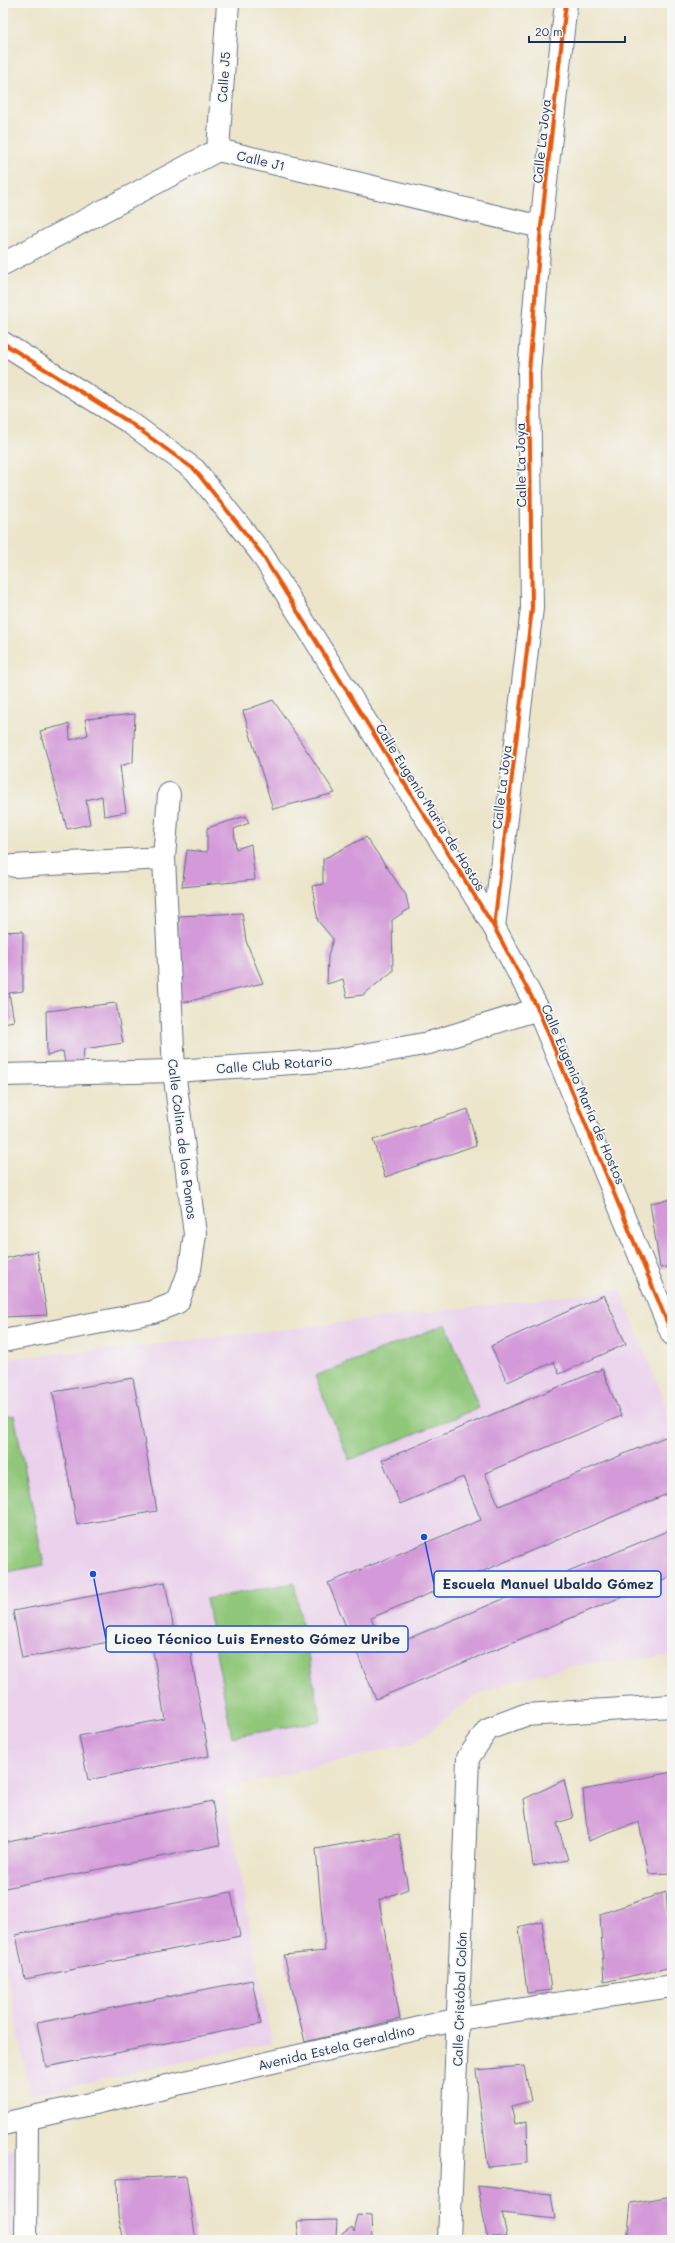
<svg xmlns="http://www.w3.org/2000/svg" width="675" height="2243" viewBox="0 0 675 2243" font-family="Mali,sans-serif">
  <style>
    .built { fill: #ead1ec }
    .green { fill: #91c77a; stroke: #567b6c }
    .building { fill: #d399d8 }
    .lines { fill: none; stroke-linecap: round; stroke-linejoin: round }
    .minor-casing { stroke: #646f84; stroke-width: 24 }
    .major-casing { stroke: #646f84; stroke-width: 24 }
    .minor { stroke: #fff; stroke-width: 22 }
    .major { stroke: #fff; stroke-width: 22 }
    .cycleway-casing { stroke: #f6f6f2; stroke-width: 6 }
    .cycleway { stroke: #e8590c; stroke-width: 4 }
    .labels { text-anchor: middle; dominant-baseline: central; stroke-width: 3.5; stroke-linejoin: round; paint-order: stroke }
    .street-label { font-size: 13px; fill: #1b2f5e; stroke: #f6f6f2 }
    .leader { fill: none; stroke: #1d4ed8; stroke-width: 1.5 }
    .callout-dot { fill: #1d4ed8; stroke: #f6f6f2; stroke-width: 1.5 }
    .callout { fill: #f6f6f2; stroke: #1d4ed8; stroke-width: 1.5 }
    .callout-label { font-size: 14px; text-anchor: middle; font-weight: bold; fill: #1b2f5e }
  </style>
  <rect width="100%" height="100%" fill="#f6f6f2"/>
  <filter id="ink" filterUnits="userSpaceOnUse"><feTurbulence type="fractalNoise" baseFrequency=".025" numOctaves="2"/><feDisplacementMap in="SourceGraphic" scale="8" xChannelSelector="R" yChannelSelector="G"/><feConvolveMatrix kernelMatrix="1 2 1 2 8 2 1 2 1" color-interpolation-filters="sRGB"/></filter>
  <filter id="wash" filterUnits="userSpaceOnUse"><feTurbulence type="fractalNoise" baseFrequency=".012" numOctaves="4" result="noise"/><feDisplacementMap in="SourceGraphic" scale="16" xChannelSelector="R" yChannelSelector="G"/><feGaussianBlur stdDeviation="0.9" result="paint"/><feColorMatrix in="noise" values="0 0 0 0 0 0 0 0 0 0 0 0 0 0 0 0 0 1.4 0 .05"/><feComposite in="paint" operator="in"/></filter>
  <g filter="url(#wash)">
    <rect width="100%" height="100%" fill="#ece5ca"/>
    <g class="built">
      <polygon points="620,1290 672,1419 672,1656 575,1665 514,1681 484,1692 467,1701 416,1742 224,1789 272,2043 30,2095 3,1953 3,1359 141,1346"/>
      <polygon points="14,2148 13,2240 3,2240 3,2151"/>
    </g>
    <g class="green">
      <polygon points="446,1324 479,1408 349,1460 315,1376"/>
      <polygon points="14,1415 44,1565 3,1573 3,1417"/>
      <polygon points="294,1583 321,1721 232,1737 206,1599"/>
    </g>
    <g id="blocks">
      <g class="building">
        <polygon points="273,700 335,793 273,809 243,711"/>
        <polygon points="135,714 133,762 120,766 126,812 104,816 102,796 86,800 90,824 67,829 40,731 69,724 70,740 88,735 85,719"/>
        <polygon points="246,816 249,823 234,829 236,849 251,844 255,880 182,887 187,850 207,852 207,828"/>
        <polygon points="366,837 406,895 409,909 392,920 393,971 363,995 347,997 343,979 327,984 328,956 333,939 318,921 312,886 323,884 323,859"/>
        <polygon points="242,913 246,941 263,983 178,1004 179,916"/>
        <polygon points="23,931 23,991 9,993 14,1021 3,1023 3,932"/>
        <polygon points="116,1003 123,1043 84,1049 82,1070 66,1070 63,1051 47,1056 46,1011"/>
        <polygon points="468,1109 476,1145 385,1177 373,1140"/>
        <polygon points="672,1199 672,1267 660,1268 650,1203"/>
        <polygon points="37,1251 47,1315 3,1317 3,1259"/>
        <polygon points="604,1295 626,1344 559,1374 554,1362 507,1382 491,1346"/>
        <polygon points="602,1369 621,1416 485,1473 499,1506 665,1437 672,1454 672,1492 371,1618 383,1649 672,1529 672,1576 376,1699 328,1583 481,1520 463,1477 400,1504 382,1460"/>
        <polygon points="133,1378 157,1511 77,1525 53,1392"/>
        <polygon points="165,1582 174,1630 22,1658 13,1611"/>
        <polygon points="189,1644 209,1756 88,1780 79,1736 165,1719 153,1651"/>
        <polygon points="672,1772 672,1873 649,1874 639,1822 588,1841 583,1790"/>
        <polygon points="564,1780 573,1818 557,1823 568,1860 533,1866 524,1799"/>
        <polygon points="212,1801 220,1845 5,1888 3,1843"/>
        <polygon points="399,1834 408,1889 379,1900 400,2019 305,2042 284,1955 325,1951 316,1849"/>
        <polygon points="231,1892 240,1936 25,1979 16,1935"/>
        <polygon points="666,1892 672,1967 604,1982 600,1914"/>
        <polygon points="542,1921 551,1990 527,1993 519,1927"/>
        <polygon points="252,1980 261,2024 46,2067 37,2023"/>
        <polygon points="524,2066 531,2101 511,2106 515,2124 527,2121 528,2163 488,2167 476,2070"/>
        <polygon points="186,2176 196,2240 124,2240 118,2215 117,2179"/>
        <polygon points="478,2186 551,2194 555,2219 502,2213 507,2236 487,2237"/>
        <polygon points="672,2196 672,2240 627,2240 631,2203"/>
        <polygon points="358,2215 371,2216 372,2240 299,2240 297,2221 337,2220 336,2238 352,2227 354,2232"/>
      </g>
    </g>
  </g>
  <g filter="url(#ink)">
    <use href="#blocks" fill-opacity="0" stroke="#646f84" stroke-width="1"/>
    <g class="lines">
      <defs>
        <g id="minor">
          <polyline points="218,150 228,3"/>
          <polyline points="3,264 218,150 541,227"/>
          <polyline points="3,343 129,422 195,470 261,553 494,927 538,1009 672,1334"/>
          <polyline points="14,866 164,858"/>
          <polyline points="494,927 532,608 529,372 541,227 566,3"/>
          <polyline points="3,1075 174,1071 337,1060 429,1043 538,1009"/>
          <polyline points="3,1341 153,1312 178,1302 190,1269 195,1234 174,1071 164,858 169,794"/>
          <polyline points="3,2124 459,2019 672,1986"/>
          <polyline points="26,2240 27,2119"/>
        </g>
        <polyline id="major" points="449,2240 468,1758 488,1729 525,1715 672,1706"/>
      </defs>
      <use href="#minor" class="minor-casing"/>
      <use href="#major" class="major-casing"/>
      <use href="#minor" class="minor"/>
      <use href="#major" class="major"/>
      <defs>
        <g id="cycleway">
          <polyline points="3,343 129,422 195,470 261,553 494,927 538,1009 672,1334"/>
          <polyline points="494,927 532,608 529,372 541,227 566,3"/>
        </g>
      </defs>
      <use href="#cycleway" class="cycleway-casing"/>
      <use href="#cycleway" class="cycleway"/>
    </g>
  </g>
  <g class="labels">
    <g class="street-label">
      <text transform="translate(223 77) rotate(-86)">Calle J5</text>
      <text transform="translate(541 141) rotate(-84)">Calle La Joya</text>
      <text transform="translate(261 160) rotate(13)">Calle J1</text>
      <text transform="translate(520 465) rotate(-91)">Calle La Joya</text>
      <text transform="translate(501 787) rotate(-83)">Calle La Joya</text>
      <text transform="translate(431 807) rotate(58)">Calle Eugenio María de Hostos</text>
      <text transform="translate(274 1064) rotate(-4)">Calle Club Rotario</text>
      <text transform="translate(584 1094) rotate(67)">Calle Eugenio María de Hostos</text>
      <text transform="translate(183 1139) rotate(83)">Calle Colina de los Pomos</text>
      <text transform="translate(459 1999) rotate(-88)">Calle Cristóbal Colón</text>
      <text transform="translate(336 2047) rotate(-13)">Avenida Estela Geraldino</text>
    </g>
  </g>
  <path class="leader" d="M424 1537L434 1584M93 1574L106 1639"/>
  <g class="callout-dot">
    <circle cx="424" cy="1537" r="4"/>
    <circle cx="93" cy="1574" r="4"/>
  </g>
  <g class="callout">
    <rect x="434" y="1571" width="227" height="26" rx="4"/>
    <rect x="106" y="1626" width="302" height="26" rx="4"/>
  </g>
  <g class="callout-label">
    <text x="548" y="1589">Escuela Manuel Ubaldo Gómez</text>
    <text x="257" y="1644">Liceo Técnico Luis Ernesto Gómez Uribe</text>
  </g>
  <rect width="675" height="2243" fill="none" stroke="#f6f6f2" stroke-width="16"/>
  <path d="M529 36v6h96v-6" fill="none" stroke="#1b2f5e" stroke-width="2"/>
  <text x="535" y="36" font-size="12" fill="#1b2f5e" stroke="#f6f6f2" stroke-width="3" paint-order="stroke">20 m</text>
</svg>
